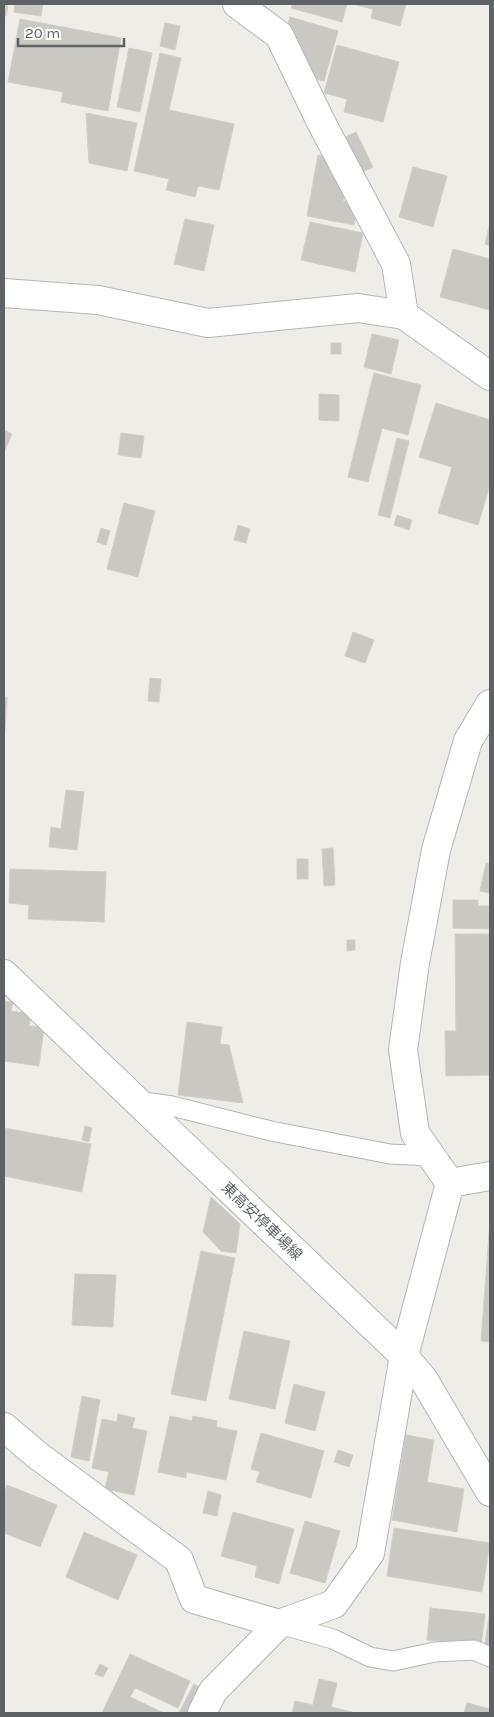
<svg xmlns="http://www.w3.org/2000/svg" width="494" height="1717" viewBox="0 0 494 1717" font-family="Karla,'Noto Sans JP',sans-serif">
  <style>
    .building { fill: #cac8c3; stroke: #d3cec6 }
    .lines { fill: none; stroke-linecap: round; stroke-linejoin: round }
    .lane-casing { stroke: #b4b7ba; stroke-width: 21 }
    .street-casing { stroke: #b4b7ba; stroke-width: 30 }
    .secondary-casing { stroke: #b3b6ba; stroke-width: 30 }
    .lane { stroke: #fff; stroke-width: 19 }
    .street { stroke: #fff; stroke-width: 28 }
    .secondary { stroke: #fff; stroke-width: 28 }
    .labels { text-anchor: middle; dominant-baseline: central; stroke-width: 5; stroke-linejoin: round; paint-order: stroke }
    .street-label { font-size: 15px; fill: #5e6265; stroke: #fff }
  </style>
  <rect width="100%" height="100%" fill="#efede7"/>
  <g class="building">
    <polygon points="4,4 8,4 6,16 4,15"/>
    <polygon points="15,4 43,4 41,16 14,12"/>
    <polygon points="293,4 347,4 342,22 291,8"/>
    <polygon points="356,4 406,4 400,26 371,18 373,9 356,5"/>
    <polygon points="290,17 338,31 324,81 312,78 285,34"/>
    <polygon points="20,19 121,38 108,111 61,102 63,92 8,82"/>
    <polygon points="165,23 180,26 175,50 160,46"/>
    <polygon points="337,45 399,62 383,122 344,112 347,99 324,93"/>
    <polygon points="129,48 152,53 140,112 117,107"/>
    <polygon points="160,53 181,58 169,110 234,124 219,190 198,186 195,197 166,190 169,179 134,171"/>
    <polygon points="86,113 137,123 127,171 89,163"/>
    <polygon points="356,132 373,167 356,175 339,140"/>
    <polygon points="318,155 333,158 346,187 343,201 358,204 354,225 307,216"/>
    <polygon points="413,167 447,176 433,227 399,217"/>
    <polygon points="185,219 214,225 204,271 174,264"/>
    <polygon points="310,222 363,233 355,272 301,260"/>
    <polygon points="490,223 490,246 485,244"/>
    <polygon points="453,249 490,259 490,310 440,297"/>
    <polygon points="372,334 399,340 391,374 364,367"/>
    <rect x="331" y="343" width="10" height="11"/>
    <polygon points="374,373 421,385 408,435 382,428 368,482 348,477"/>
    <polygon points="319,394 339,395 339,421 319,420"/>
    <polygon points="436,403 490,420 490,485 478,525 438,513 452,467 419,457"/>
    <polygon points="4,430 12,434 4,452"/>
    <polygon points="121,433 144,436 141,458 118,455"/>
    <polygon points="397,438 409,441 390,518 378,515"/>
    <polygon points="124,503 155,511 138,577 107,569"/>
    <polygon points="397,515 412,520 409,530 394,525"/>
    <polygon points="238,525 250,529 246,543 234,540"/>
    <polygon points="101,528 110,531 106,545 97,542"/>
    <polygon points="353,632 374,640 365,663 345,656"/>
    <polygon points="150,678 161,679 159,702 148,701"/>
    <polygon points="4,697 7,697 4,743"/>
    <polygon points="66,790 84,792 77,850 49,847 51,827 61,829"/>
    <polygon points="333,848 335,885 324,886 322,849"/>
    <rect x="297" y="859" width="11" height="20"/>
    <polygon points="486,863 490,864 490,893 480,891"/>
    <polygon points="10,869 106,872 104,922 28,919 29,905 9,903"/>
    <polygon points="453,900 478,900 478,906 490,906 490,929 453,928"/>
    <polygon points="455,934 490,934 490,1075 446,1076 445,1031 456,1031"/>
    <polygon points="347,940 355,940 355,950 347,951"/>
    <polygon points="4,1001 13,1002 11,1011 31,1014 29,1026 44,1027 39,1066 4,1061"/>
    <polygon points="187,1022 222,1027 220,1044 229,1045 243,1103 178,1095"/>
    <polygon points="85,1126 92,1128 89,1142 82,1140"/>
    <polygon points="4,1128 91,1144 82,1192 4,1176"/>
    <polygon points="211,1197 240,1224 236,1253 221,1251 203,1232"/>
    <polygon points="490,1221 490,1342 481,1341"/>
    <polygon points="201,1251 235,1258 206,1401 171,1394"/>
    <polygon points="75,1274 116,1275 113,1327 72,1325"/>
    <polygon points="244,1331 290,1341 275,1409 229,1399"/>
    <polygon points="294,1384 325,1392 315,1431 285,1423"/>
    <polygon points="82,1396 100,1400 89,1461 71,1457"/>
    <polygon points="118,1414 135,1418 132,1428 147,1431 134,1495 105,1489 109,1472 92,1468 102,1419 117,1422"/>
    <polygon points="170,1416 192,1421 193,1416 217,1421 216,1427 237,1431 226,1480 186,1472 186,1478 158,1472"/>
    <polygon points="261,1433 324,1451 311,1498 256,1482 260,1472 251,1469"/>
    <polygon points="406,1435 434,1440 427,1482 464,1489 457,1532 392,1520"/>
    <polygon points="338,1450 353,1455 349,1467 334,1462"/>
    <polygon points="7,1485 57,1505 40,1547 4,1533 4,1493"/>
    <polygon points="208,1491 221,1495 217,1516 203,1513"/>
    <polygon points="233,1512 294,1529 279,1584 255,1577 257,1566 221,1556"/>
    <polygon points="305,1521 340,1531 325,1583 290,1573"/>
    <polygon points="394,1528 490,1543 482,1592 387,1576"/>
    <polygon points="84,1532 137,1555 118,1600 66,1577"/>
    <polygon points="430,1608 485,1614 481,1646 427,1640"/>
    <polygon points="490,1610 490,1652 484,1651"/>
    <polygon points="130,1654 190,1681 178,1708 135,1688 130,1697 164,1713 102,1713"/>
    <polygon points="100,1664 108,1668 103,1677 95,1674"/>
    <polygon points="319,1679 337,1683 331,1707 356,1713 292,1713 295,1701 313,1705"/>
    <polygon points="194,1684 201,1688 188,1713 179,1713"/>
    <polygon points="467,1703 490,1709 490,1713 464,1713"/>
  </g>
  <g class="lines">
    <defs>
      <g id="lane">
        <polyline points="137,1101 172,1106 271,1131 390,1154 431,1156"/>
        <polyline points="279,1624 333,1639 370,1657 393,1661 435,1652 474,1650 490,1657"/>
      </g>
      <g id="street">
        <polyline points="237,4 279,35 321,122 396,264 404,315"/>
        <polyline points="4,293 98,300 208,323 358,308 404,315 490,376"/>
        <polyline points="450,1183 415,1133 403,1050 415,963 436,850 468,741 490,704"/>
        <polyline points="450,1183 490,1176"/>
        <polyline points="4,1427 37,1455 179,1560 194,1599 279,1624"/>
        <polyline points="202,1713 213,1691 279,1624 334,1604 370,1553 404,1356 450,1183"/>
      </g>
      <polyline id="secondary" points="4,974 404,1356 424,1380 490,1492"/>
    </defs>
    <use href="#lane" class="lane-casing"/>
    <use href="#street" class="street-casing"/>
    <use href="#secondary" class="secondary-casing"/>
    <use href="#lane" class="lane"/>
    <use href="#street" class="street"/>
    <use href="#secondary" class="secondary"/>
  </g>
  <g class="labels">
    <g class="street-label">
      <text transform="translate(262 1221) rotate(44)">東高安停車場線</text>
    </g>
  </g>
  <rect width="494" height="1717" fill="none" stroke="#5e6265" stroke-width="10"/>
  <path d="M18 38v8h106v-8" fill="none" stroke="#5e6265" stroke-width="2.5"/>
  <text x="25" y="38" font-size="15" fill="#5e6265" stroke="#ffffff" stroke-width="4" paint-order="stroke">20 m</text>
</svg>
